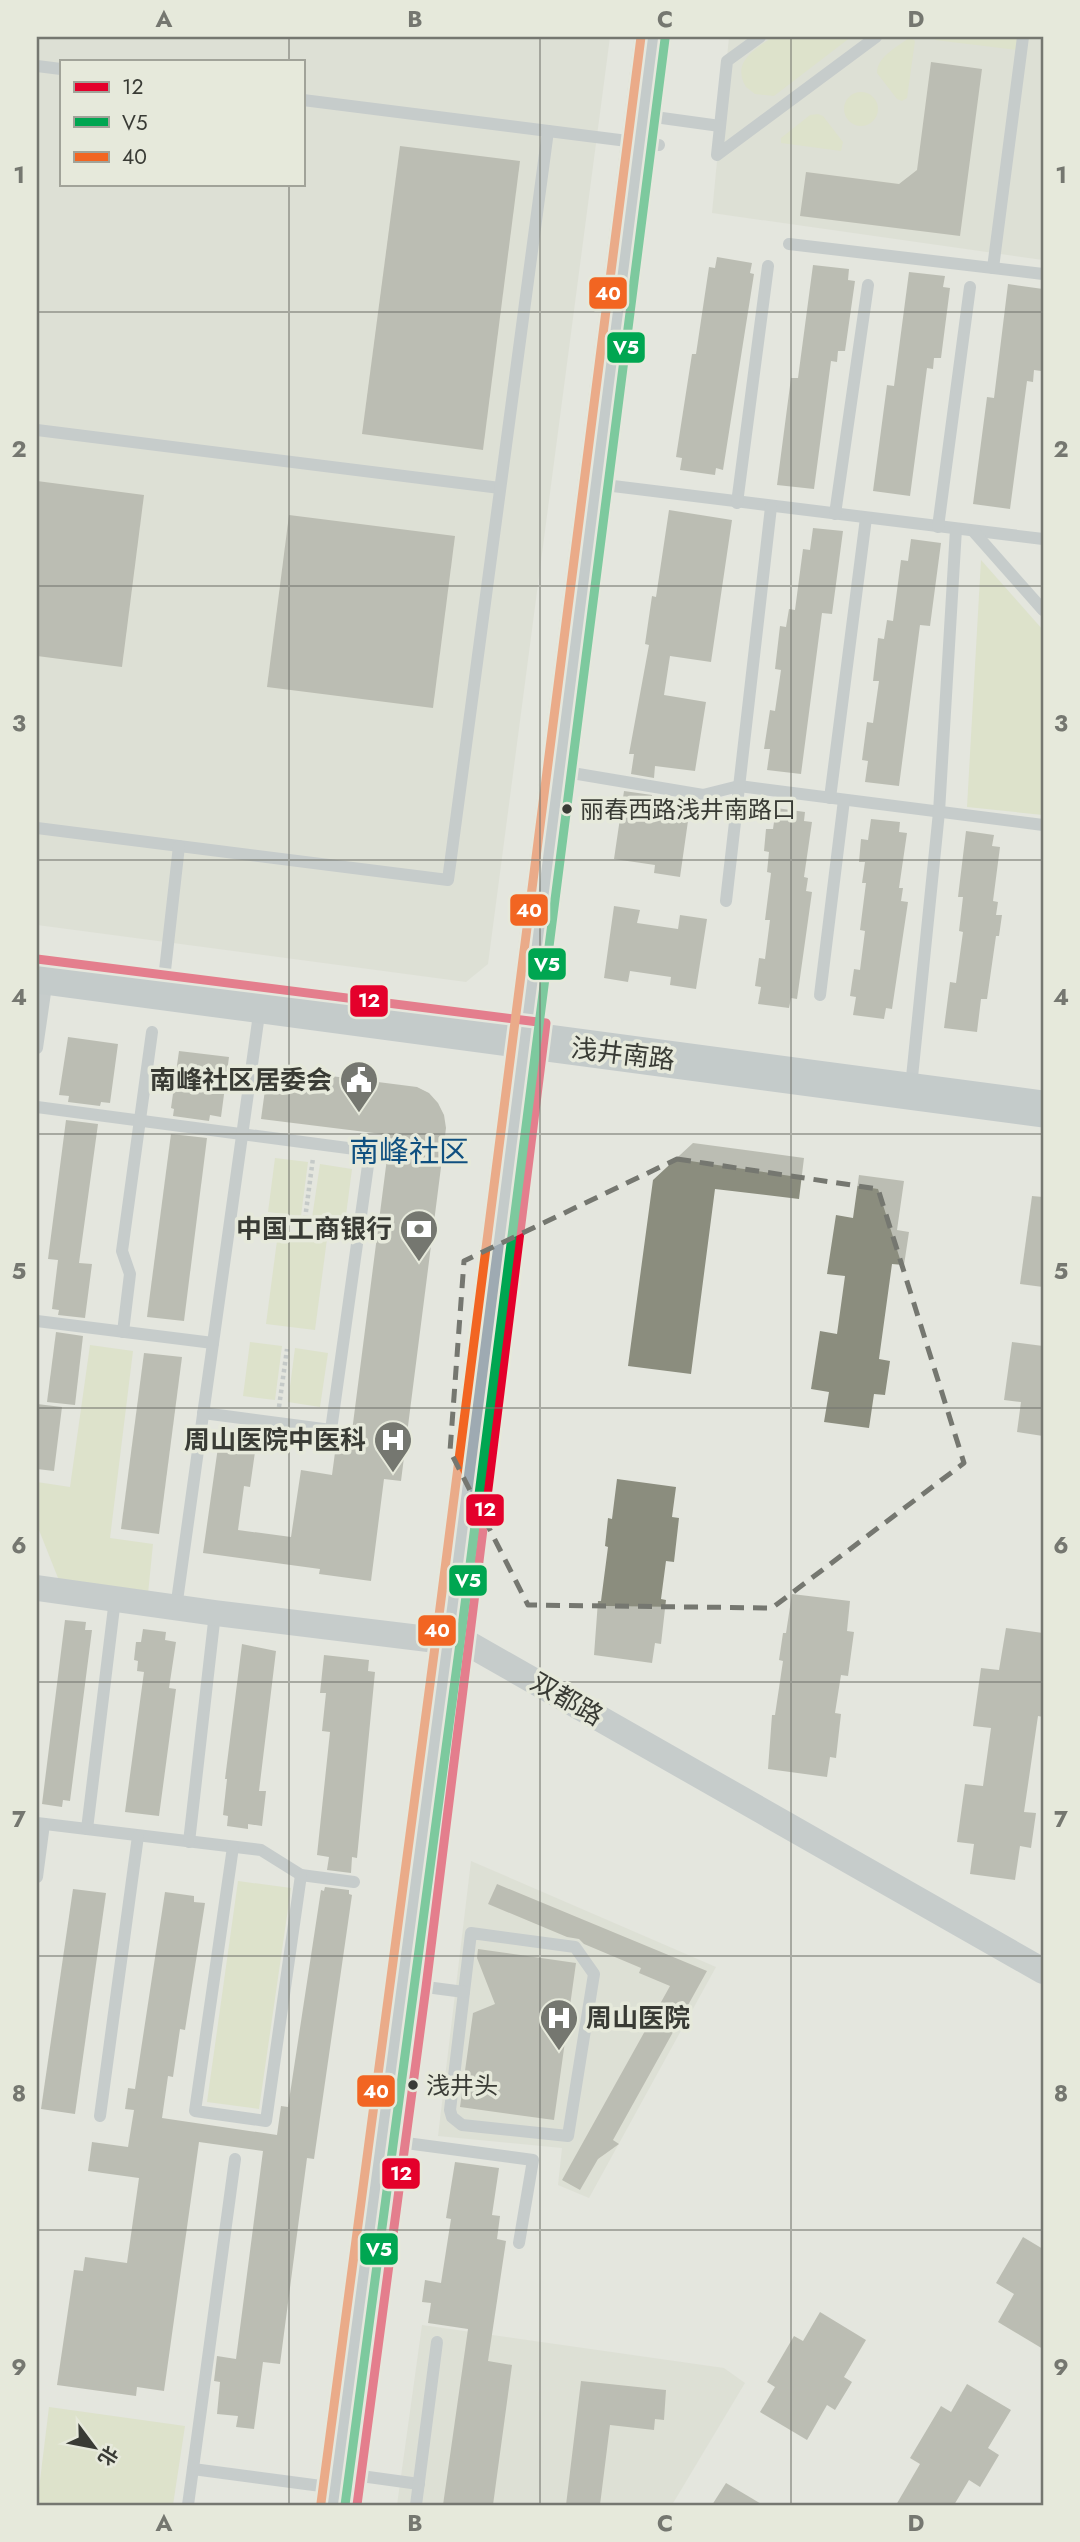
<svg xmlns="http://www.w3.org/2000/svg" width="1080" height="2542" viewBox="0 0 1080 2542" font-family="Jost,'Noto Sans SC',sans-serif">
  <style>
    .built { fill: #d6d9ca; fill-rule: evenodd }
    .green { fill: #d5ddb4 }
    .building { fill: #8b8d7e }
    .lines { fill: none; stroke-linecap: round; stroke-linejoin: round }
    .path { stroke: #a1a9ae; stroke-width: 4.5; stroke-dasharray: 3.5 3.5; stroke-linecap: butt }
    .lane { stroke: #a2adb4; stroke-width: 12 }
    .street { stroke: #a2adb4; stroke-width: 26 }
    .secondary { stroke: #9eaab2; stroke-width: 37 }
    .bus-1-casing { stroke: #e6e9db; stroke-width: 14 }
    .bus-2-casing { stroke: #e6e9db; stroke-width: 14 }
    .bus-3-casing { stroke: #e6e9db; stroke-width: 14 }
    .bus-1 { stroke: #e4002b; stroke-width: 9 }
    .bus-2 { stroke: #00a651; stroke-width: 9 }
    .bus-3 { stroke: #f26522; stroke-width: 9 }
    .marked { fill: none; stroke: #757770; stroke-width: 5; stroke-dasharray: 14 9; stroke-linejoin: round }
    .grid { fill: none; stroke: #757770; stroke-width: 2; stroke-opacity: 0.55 }
    .bus-dot { fill: #393b35; stroke: #e6e9db; stroke-width: 2.5 }
    .labels { text-anchor: middle; dominant-baseline: central; stroke-width: 7; stroke-linejoin: round; paint-order: stroke }
    .bus-label { font-size: 24px; fill: #393b35; stroke: #e6e9db; text-anchor: start }
    .street-label { font-size: 26px; fill: #393b35; stroke: #e6e9db }
    .poi-label { font-size: 26px; font-weight: bold; fill: #393b35; stroke: #e6e9db; text-anchor: end }
    .quarter-label { font-size: 30px; fill: #105080; stroke: #e6e9db }
    .line-badge { stroke: #e6e9db; stroke-width: 2.5 }
    .badge-label { font-size: 19px; text-anchor: middle; font-weight: bold; fill: #fff }
    .neatline { fill: none; stroke: #757770; stroke-width: 2.5 }
    .grid-label { font-size: 23px; text-anchor: middle; font-weight: bold; fill: #757770 }
  </style>
  <rect width="100%" height="100%" fill="#e4e6de"/>
  <g class="built">
    <path d="M 37,37 L 610,37 L 488,964 L 466,982 L 37,925 ZM 61,61 L 303,61 L 303,184 L 61,184 Z"/>
    <polygon points="729,37 1043,37 1043,260 712,213"/>
    <polygon points="471,1861 716,1967 589,2198 558,2185 562,2148 438,2136"/>
    <polygon points="422,2325 724,2368 745,2383 672,2505 397,2505"/>
  </g>
  <g class="green">
    <path d="M 772,37 L 851,37 L 774,96 L 755,94 L 746,87 C 731,62 755,50 772,37 Z"/>
    <path d="M 910,37 L 915,41 L 907,98 L 902,101 L 897,99 L 877,73 C 877,56 898,47 910,37 Z"/>
    <polygon points="936,37 1019,37 1017,50 935,40"/>
    <circle cx="861" cy="109" r="17"/>
    <polygon points="818,114 823,116 843,142 841,151 781,143 781,138 810,115"/>
    <polygon points="981,560 1043,630 1043,815 967,807"/>
    <polygon points="275,1158 308,1162 301,1216 268,1212"/>
    <polygon points="320,1164 352,1169 345,1223 312,1218"/>
    <polygon points="278,1233 327,1239 315,1330 266,1324"/>
    <polygon points="250,1342 282,1346 275,1400 243,1396"/>
    <polygon points="90,1345 133,1351 110,1538 153,1544 148,1594 60,1583 37,1525 37,1482 70,1487"/>
    <polygon points="295,1348 328,1353 320,1407 288,1402"/>
    <polygon points="238,1881 291,1888 259,2109 207,2102"/>
    <polygon points="49,2407 185,2426 173,2505 37,2505"/>
  </g>
  <g class="building">
    <polygon points="931,62 982,69 960,236 800,216 806,172 899,184 917,170"/>
    <polygon points="400,146 520,161 483,450 362,434"/>
    <polygon points="717,257 752,263 750,273 754,274 723,470 716,468 715,475 680,470 682,458 676,457 692,354 696,354 709,267 715,268"/>
    <polygon points="813,265 849,269 848,280 855,281 845,351 838,351 837,362 831,361 814,489 777,485 791,378 798,378"/>
    <polygon points="909,272 945,276 943,287 950,288 941,358 934,358 933,369 927,368 910,496 873,491 887,385 894,386"/>
    <polygon points="1008,284 1043,289 1041,371 1034,370 1033,382 1027,381 1010,509 973,504 987,397 994,398"/>
    <polygon points="37,481 144,495 122,667 37,656"/>
    <polygon points="669,510 732,520 711,662 670,656 664,695 706,702 695,771 655,766 654,778 631,774 634,754 629,754 649,645 645,644 652,596 656,597"/>
    <polygon points="289,515 455,536 433,708 267,687"/>
    <polygon points="813,528 843,531 832,614 822,613 801,774 767,770 770,749 764,749 770,710 775,711 781,670 775,669 780,626 786,627 789,609 795,610 803,549 810,550"/>
    <polygon points="911,539 941,543 930,626 920,625 899,786 865,782 868,761 862,760 867,722 873,723 879,681 873,681 878,638 884,639 887,620 893,621 901,560 908,561"/>
    <polygon points="624,791 652,795 651,801 690,807 680,877 654,873 655,865 614,859"/>
    <polygon points="776,808 805,812 804,821 812,822 804,877 808,878 806,891 812,892 797,999 791,998 789,1008 758,1004 761,987 755,986 759,958 765,959 770,920 765,920 771,873 767,872 769,852 764,851 766,829 773,829"/>
    <polygon points="871,819 900,822 899,832 907,833 899,888 903,888 901,901 908,902 892,1009 886,1008 884,1019 853,1015 856,997 850,996 854,969 860,970 865,931 860,930 866,883 862,883 865,862 859,862 861,839 868,840"/>
    <polygon points="966,831 994,835 992,846 1000,847 993,901 998,902 996,915 1002,915 999,936 996,936 987,999 981,999 977,1032 944,1028 950,982 956,983 963,932 959,931 963,897 958,897"/>
    <polygon points="614,906 640,910 637,923 678,929 680,915 707,919 696,989 670,985 671,977 630,971 628,982 604,978"/>
    <polygon points="68,1037 118,1044 110,1103 101,1102 100,1106 68,1102 69,1096 59,1095"/>
    <polygon points="179,1051 229,1057 221,1117 210,1115 209,1121 173,1116 174,1109 171,1108"/>
    <polygon points="268,1068 417,1087 429,1093 438,1103 444,1115 446,1128 401,1481 384,1479 371,1581 319,1574 320,1569 203,1553 219,1440 256,1445 250,1487 244,1486 238,1530 291,1537 301,1470 332,1475 336,1445 350,1447 390,1135 261,1119"/>
    <polygon points="66,1120 98,1124 79,1263 92,1264 85,1318 58,1315 59,1310 52,1309 58,1260 48,1259"/>
    <polygon points="171,1134 207,1138 184,1321 147,1317"/>
    <polygon points="693,1143 804,1158 799,1199 715,1189 691,1374 628,1366 653,1180"/>
    <polygon points="859,1175 904,1181 897,1230 909,1232 904,1265 892,1264 879,1359 890,1361 885,1395 874,1394 869,1428 824,1422 829,1392 811,1389 820,1331 837,1334 845,1276 827,1274 836,1215 853,1218"/>
    <polygon points="1032,1196 1043,1197 1043,1287 1020,1284"/>
    <polygon points="56,1332 83,1336 75,1405 47,1402"/>
    <polygon points="1012,1342 1043,1346 1043,1436 1017,1432 1021,1402 1004,1400"/>
    <polygon points="144,1353 182,1357 159,1534 121,1529"/>
    <polygon points="37,1404 62,1407 54,1471 37,1469"/>
    <polygon points="617,1479 676,1487 672,1517 679,1518 674,1562 666,1561 661,1599 666,1600 661,1644 655,1643 652,1663 594,1655 598,1601 601,1601 608,1547 605,1546 608,1518 612,1519"/>
    <polygon points="792,1594 850,1601 847,1631 854,1632 848,1676 841,1675 835,1713 841,1714 836,1758 830,1757 827,1777 768,1769 772,1715 775,1715 783,1661 779,1660 783,1633 786,1633"/>
    <polygon points="65,1620 86,1622 85,1630 92,1630 70,1801 63,1800 62,1807 42,1804"/>
    <polygon points="1006,1628 1043,1633 1043,1717 1038,1716 1024,1812 1036,1813 1031,1848 1020,1846 1015,1880 970,1874 974,1844 957,1842 965,1784 983,1786 991,1728 973,1726 981,1668 999,1670"/>
    <polygon points="143,1629 166,1632 165,1640 176,1642 169,1688 176,1689 159,1816 125,1812 144,1672 137,1671 138,1661 134,1660 136,1642 141,1642"/>
    <polygon points="242,1644 276,1651 259,1791 266,1791 262,1826 248,1824 248,1829 227,1826 228,1816 223,1815 227,1779 225,1779"/>
    <polygon points="324,1655 369,1660 368,1671 375,1672 357,1858 352,1857 351,1873 327,1870 329,1857 317,1855 330,1732 322,1731 326,1693 320,1693"/>
    <polygon points="497,1884 707,1971 613,2140 619,2144 598,2159 580,2190 562,2180 670,1986 639,1973 641,1968 584,1944 579,1939 567,1937 488,1904"/>
    <polygon points="325,1887 349,1890 349,1894 352,1895 314,2159 307,2158 280,2364 263,2362 254,2429 236,2427 238,2416 217,2414 220,2382 214,2381 217,2356 236,2359 263,2151 199,2142 164,2391 137,2387 136,2396 57,2385 74,2270 83,2271 85,2257 127,2263 139,2178 88,2171 92,2142 128,2147 134,2110 125,2109 128,2088 135,2089 165,1892 194,1896 194,1902 205,1903 185,2030 180,2029 173,2077 168,2076 162,2118 277,2135 281,2106 288,2107 321,1890 324,1891"/>
    <polygon points="73,1889 106,1893 75,2114 41,2109"/>
    <polygon points="478,1949 576,1963 554,2120 460,2107 473,2013 495,2004 477,1958"/>
    <polygon points="455,2162 499,2168 492,2215 500,2216 497,2239 506,2241 488,2361 512,2365 493,2505 443,2505 468,2329 428,2323 431,2303 422,2302 425,2280 441,2283 451,2219 446,2218"/>
    <polygon points="1023,2237 1043,2249 1043,2349 998,2322 1014,2294 996,2283"/>
    <polygon points="820,2312 866,2340 844,2377 852,2382 835,2410 827,2405 807,2440 760,2412 775,2387 767,2382 794,2336 803,2341"/>
    <polygon points="581,2381 666,2390 664,2420 655,2419 654,2430 610,2425 600,2505 566,2505"/>
    <polygon points="967,2384 1011,2410 988,2448 999,2455 980,2487 969,2480 954,2505 896,2505 920,2464 910,2458 941,2406 951,2412"/>
    <polygon points="726,2483 763,2505 712,2505"/>
  </g>
  <g class="lines">
    <g class="path">
      <polyline points="305,1219 313,1158"/>
      <polyline points="279,1407 287,1349"/>
    </g>
    <g class="lane">
      <polyline points="760,37 727,61 717,155 876,37"/>
      <polyline points="37,66 61,69"/>
      <polyline points="303,100 659,145"/>
      <polyline points="662,118 720,126"/>
      <polyline points="789,244 1043,274"/>
      <polyline points="993,268 1023,37"/>
      <polyline points="37,430 500,488"/>
      <polyline points="613,486 1043,539"/>
      <polyline points="737,503 768,266"/>
      <polyline points="835,514 868,285"/>
      <polyline points="938,527 970,287"/>
      <polyline points="974,532 1043,610"/>
      <polyline points="578,774 703,795 739,786 1043,825"/>
      <polyline points="830,798 866,518"/>
      <polyline points="37,828 448,880 548,131"/>
      <polyline points="726,901 771,507"/>
      <polyline points="163,988 179,846"/>
      <polyline points="820,995 844,800"/>
      <polyline points="37,1048 47,979"/>
      <polyline points="911,1087 939,812 956,529"/>
      <polyline points="37,1107 370,1151 331,1430 203,1413"/>
      <polyline points="37,1321 213,1343"/>
      <polyline points="123,1332 130,1274 122,1251 152,1032"/>
      <polyline points="176,1608 260,1007"/>
      <polyline points="37,1823 261,1850 301,1875 354,1882"/>
      <polyline points="87,1829 115,1599"/>
      <polyline points="189,1842 215,1613"/>
      <polyline points="233,1847 195,2111 266,2121 301,1875"/>
      <polyline points="37,1877 44,1824"/>
      <polygon points="471,1933 575,1947 594,1974 568,2136 462,2125 452,2117 450,2110"/>
      <polyline points="426,1987 464,1992"/>
      <polyline points="100,2116 138,1836"/>
      <polyline points="406,2143 533,2160 519,2243"/>
      <polyline points="193,2469 359,2491"/>
      <polyline points="361,2476 419,2484"/>
      <polyline points="188,2505 235,2159"/>
      <polyline points="416,2505 437,2342"/>
    </g>
    <polyline class="street" points="37,1588 215,1613 469,1644 1043,1971"/>
    <g class="secondary">
      <polyline points="37,975 1043,1109"/>
      <polyline points="333,2505 448,1641 653,37"/>
    </g>
    <defs>
      <polyline id="bus-1" points="37,959 546,1023 426,1987 357,2505"/>
      <polyline id="bus-2" points="345,2505 460,1643 665,39"/>
      <polyline id="bus-3" points="321,2503 436,1639 641,37"/>
    </defs>
    <use href="#bus-1" class="bus-1-casing"/>
    <use href="#bus-2" class="bus-2-casing"/>
    <use href="#bus-3" class="bus-3-casing"/>
    <use href="#bus-1" class="bus-1"/>
    <use href="#bus-2" class="bus-2"/>
    <use href="#bus-3" class="bus-3"/>
  </g>
  <path d="M0 0H1080V2542H0ZM 677,1159 L 878,1189 L 964,1463 L 772,1608 L 528,1605 L 450,1451 L 464,1261 Z" fill="#e4e6de" fill-opacity=".55" fill-rule="evenodd"/>
  <path class="marked" d="M 677,1159 L 878,1189 L 964,1463 L 772,1608 L 528,1605 L 450,1451 L 464,1261 Z"/>
  <path class="grid" d="M 289,37 L 289,61M 540,37 L 540,2505M 791,37 L 791,2505M 289,184 L 289,2505M 37,312 L 1043,312M 37,586 L 1043,586M 37,860 L 1043,860M 37,1134 L 1043,1134M 37,1408 L 1043,1408M 37,1682 L 1043,1682M 37,1956 L 1043,1956M 37,2230 L 1043,2230"/>
  <defs>
    <symbol id="civic-pin" viewBox="-11 -11 22 30"><path d="M0 17L-7.5 6A9.5 9.5 0 1 1 7.5 6Z" fill="#757770" stroke="#e6e9db"/><path d="M-.6-6.5H3V-4.5H.6V-3L4-1V1h2V6H-6V1h2V-1L-.6-3ZM-1.2 2.5V6h2.4V2.5Z" fill="#fff"/></symbol>
    <symbol id="bank-pin" viewBox="-11 -11 22 30"><path d="M0 17L-7.5 6A9.5 9.5 0 1 1 7.5 6Z" fill="#757770" stroke="#e6e9db"/><path d="M-6-4H6V4H-6ZM0-2.3a2.3 2.3 0 1 0 0 4.6a2.3 2.3 0 1 0 0-4.6Z" fill="#fff"/></symbol>
    <symbol id="hospital-pin" viewBox="-11 -11 22 30"><path d="M0 17L-7.5 6A9.5 9.5 0 1 1 7.5 6Z" fill="#757770" stroke="#e6e9db"/><path d="M-5-5h3v3.5h4V-5h3V5h-3V1.5h-4V5h-3Z" fill="#fff"/></symbol>
  </defs>
  <g fill-rule="evenodd">
    <use href="#civic-pin" x="337" y="1058" width="44" height="60"/>
    <use href="#bank-pin" x="397" y="1207" width="44" height="60"/>
    <use href="#hospital-pin" x="371" y="1418" width="44" height="60"/>
    <use href="#hospital-pin" x="537" y="1996" width="44" height="60"/>
  </g>
  <g class="bus-dot">
    <circle cx="567" cy="809" r="6"/>
    <circle cx="413" cy="2085" r="6"/>
  </g>
  <g class="labels">
    <g class="bus-label">
      <text x="580" y="809">丽春西路浅井南路口</text>
      <text x="426" y="2085">浅井头</text>
    </g>
    <g class="street-label">
      <text transform="translate(623 1054) rotate(7)">浅井南路</text>
      <text transform="translate(567 1699) rotate(30)">双都路</text>
    </g>
    <g class="poi-label">
      <text x="332" y="1080">南峰社区居委会</text>
      <text x="392" y="1229">中国工商银行</text>
      <text x="366" y="1440">周山医院中医科</text>
      <text x="586" y="2018" text-anchor="start">周山医院</text>
    </g>
    <g class="quarter-label">
      <text x="409" y="1151">南峰社区</text>
    </g>
  </g>
  <g class="line-badge">
    <rect x="588" y="276" width="40" height="34" rx="7" fill="#f26522"/>
    <rect x="606" y="331" width="40" height="33" rx="7" fill="#00a651"/>
    <rect x="509" y="893" width="40" height="34" rx="7" fill="#f26522"/>
    <rect x="527" y="947" width="40" height="34" rx="7" fill="#00a651"/>
    <rect x="349" y="984" width="40" height="34" rx="7" fill="#e4002b"/>
    <rect x="465" y="1493" width="40" height="34" rx="7" fill="#e4002b"/>
    <rect x="448" y="1564" width="40" height="33" rx="7" fill="#00a651"/>
    <rect x="417" y="1614" width="40" height="33" rx="7" fill="#f26522"/>
    <rect x="356" y="2074" width="40" height="34" rx="7" fill="#f26522"/>
    <rect x="381" y="2157" width="40" height="33" rx="7" fill="#e4002b"/>
    <rect x="359" y="2232" width="40" height="34" rx="7" fill="#00a651"/>
  </g>
  <g class="badge-label">
    <text x="608" y="300">40</text>
    <text x="626" y="354">V5</text>
    <text x="529" y="917">40</text>
    <text x="547" y="971">V5</text>
    <text x="369" y="1007">12</text>
    <text x="485" y="1516">12</text>
    <text x="468" y="1587">V5</text>
    <text x="437" y="1637">40</text>
    <text x="376" y="2098">40</text>
    <text x="401" y="2180">12</text>
    <text x="379" y="2256">V5</text>
  </g>
  <rect width="1080" height="2542" fill="none" stroke="#e6e9db" stroke-width="77"/>
  <rect x="60" y="60" width="245" height="126" fill="#e6e9db" stroke="#a1a399" stroke-width="2"/>
  <rect x="74" y="82" width="35" height="10" fill="#e4002b" stroke="#a1a399" stroke-width="2"/>
  <text x="122" y="94" font-size="21" fill="#393b35">12</text>
  <rect x="74" y="117" width="35" height="10" fill="#00a651" stroke="#a1a399" stroke-width="2"/>
  <text x="122" y="130" font-size="21" fill="#393b35">V5</text>
  <rect x="74" y="152" width="35" height="10" fill="#f26522" stroke="#a1a399" stroke-width="2"/>
  <text x="122" y="164" font-size="21" fill="#393b35">40</text>
  <g transform="translate(94 2447) rotate(122)" stroke="#e6e9db" stroke-width="5" paint-order="stroke">
  <path d="M0-5L12 26L0 18L-12 26Z" fill="#393b35"/>
  <text y="-10" font-size="19" font-weight="bold" text-anchor="middle" fill="#393b35">北</text>
  </g>
  <rect x="38" y="38" width="1004" height="2466" class="neatline"/>
  <g class="grid-label">
    <text x="164" y="27">A</text>
    <text x="415" y="27">B</text>
    <text x="665" y="27">C</text>
    <text x="916" y="27">D</text>
    <text x="19" y="183">1</text>
    <text x="1061" y="183">1</text>
    <text x="19" y="457">2</text>
    <text x="1061" y="457">2</text>
    <text x="19" y="731">3</text>
    <text x="1061" y="731">3</text>
    <text x="19" y="1005">4</text>
    <text x="1061" y="1005">4</text>
    <text x="19" y="1279">5</text>
    <text x="1061" y="1279">5</text>
    <text x="19" y="1553">6</text>
    <text x="1061" y="1553">6</text>
    <text x="19" y="1827">7</text>
    <text x="1061" y="1827">7</text>
    <text x="19" y="2101">8</text>
    <text x="1061" y="2101">8</text>
    <text x="19" y="2375">9</text>
    <text x="1061" y="2375">9</text>
    <text x="164" y="2531">A</text>
    <text x="415" y="2531">B</text>
    <text x="665" y="2531">C</text>
    <text x="916" y="2531">D</text>
  </g>
</svg>
